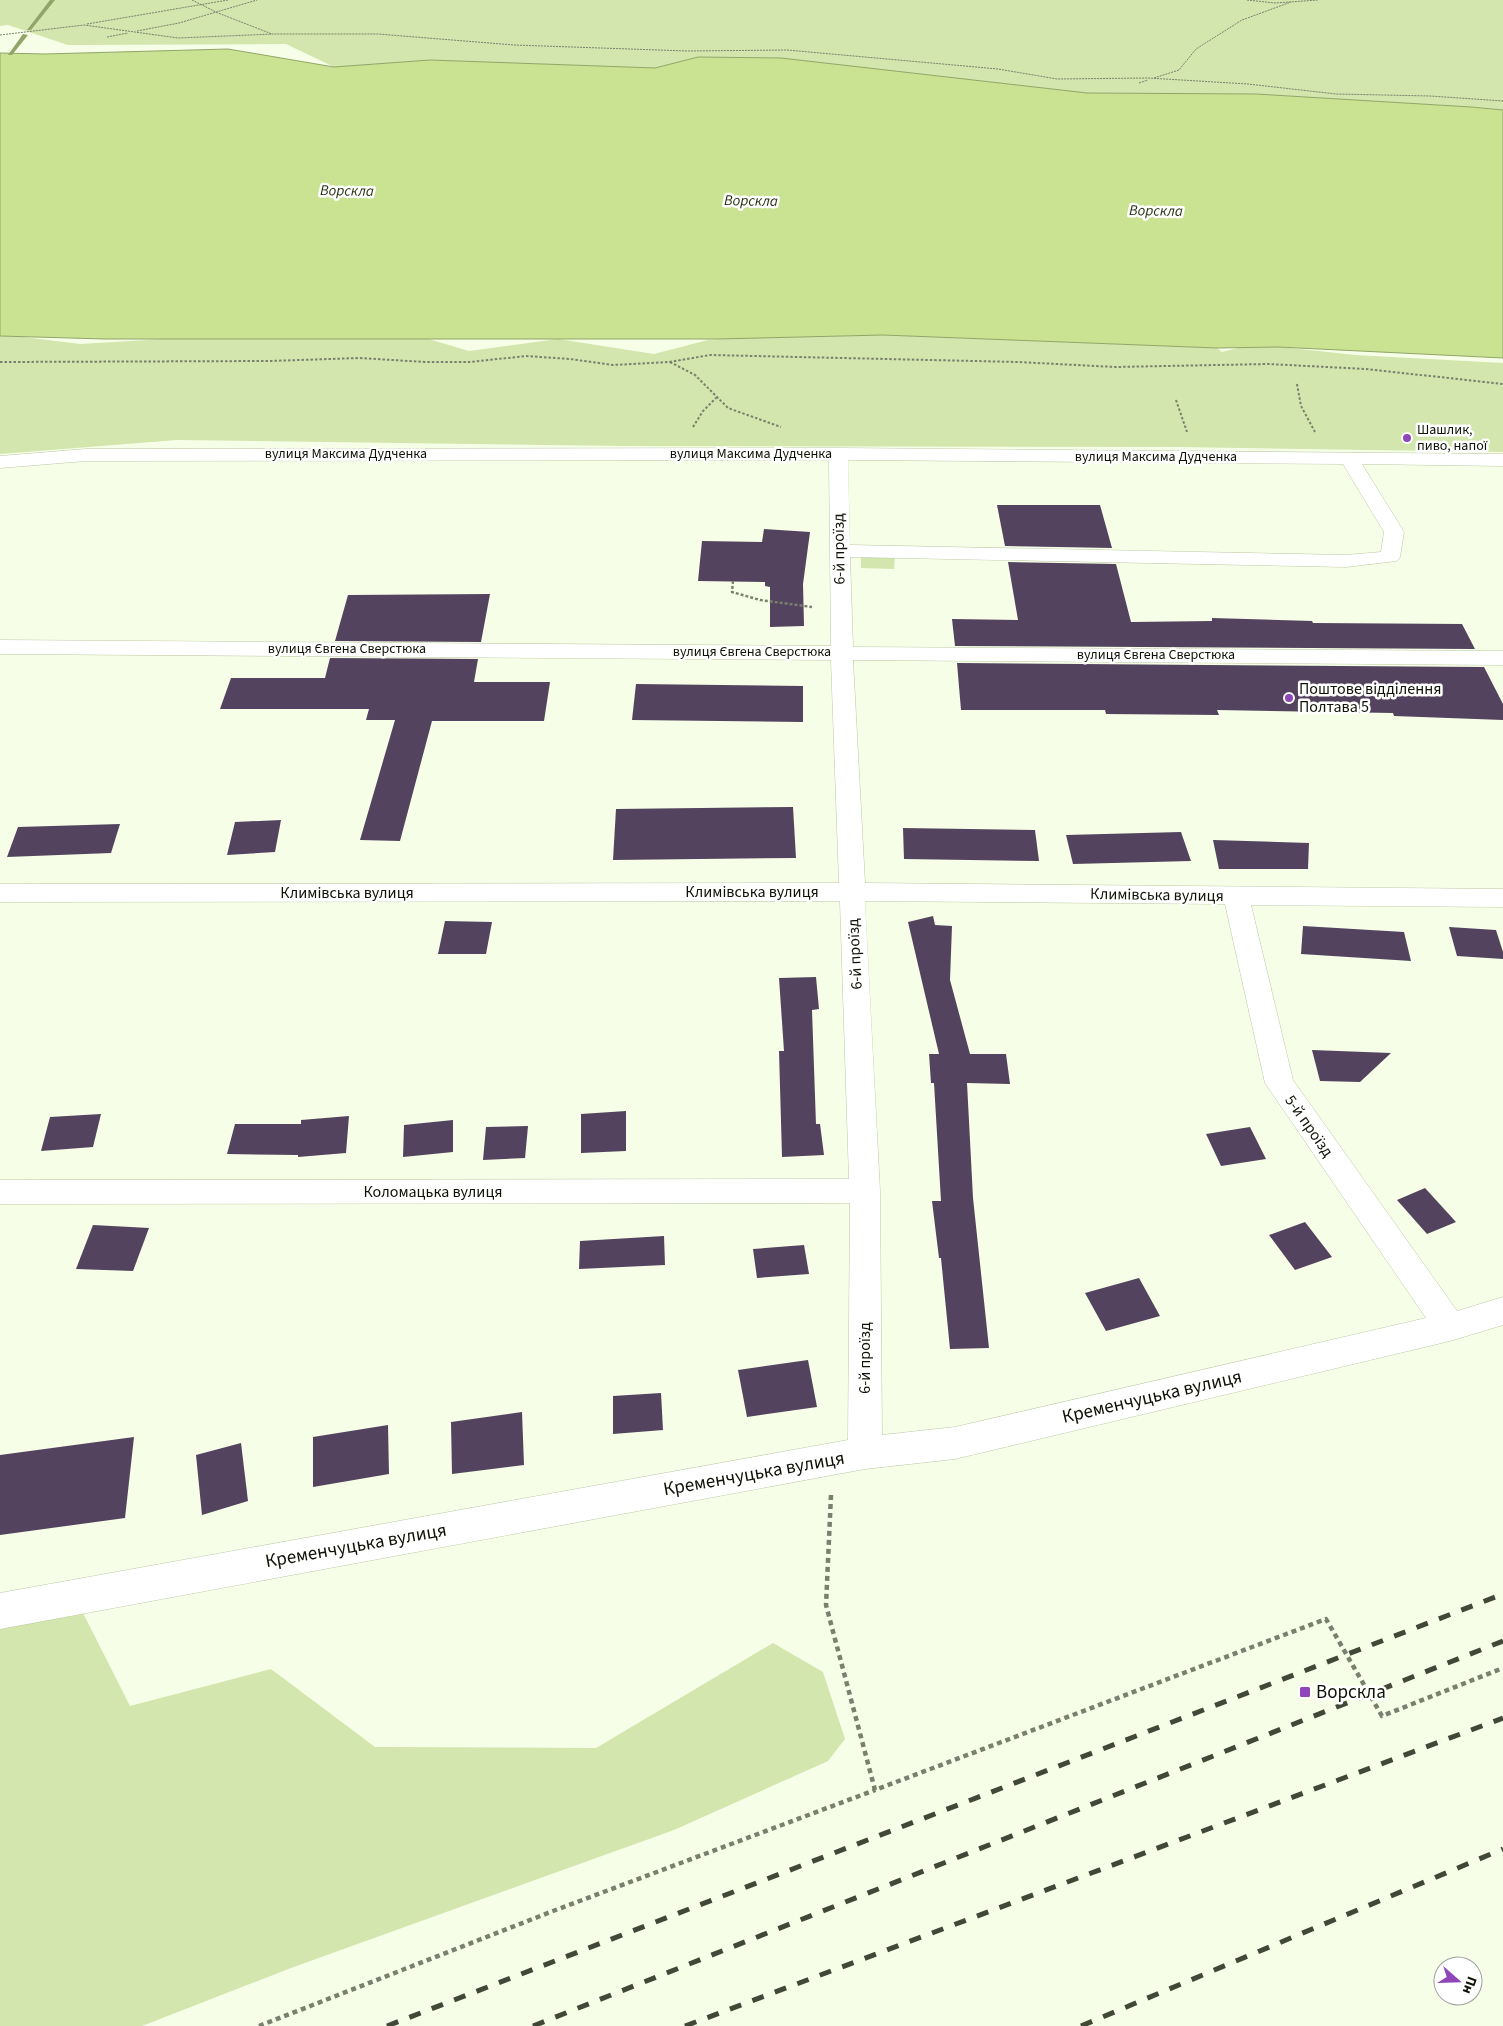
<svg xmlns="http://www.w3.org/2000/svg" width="1503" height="2026" viewBox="0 0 1503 2026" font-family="'Source Sans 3',sans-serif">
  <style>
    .green { fill: #d3e6ad }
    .water { fill: #c9e392; stroke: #91a568 }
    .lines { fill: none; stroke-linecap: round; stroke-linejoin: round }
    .stream { fill: #91a568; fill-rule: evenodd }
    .building { fill: #53435e }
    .minor-casing { stroke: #bcc9a5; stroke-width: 1 }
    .path-far3 { stroke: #7a806f; stroke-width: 1; stroke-dasharray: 2 1; stroke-linecap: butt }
    .path-far2 { stroke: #7a806f; stroke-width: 2; stroke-dasharray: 2.5 2; stroke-linecap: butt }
    .path-far1 { stroke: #7a806f; stroke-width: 2.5; stroke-dasharray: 3 2; stroke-linecap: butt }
    .path { stroke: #7a806f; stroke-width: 4.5; stroke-dasharray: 5 4; stroke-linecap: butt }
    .minor { fill: #fff; fill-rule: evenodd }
    .rail { stroke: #424738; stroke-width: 5; stroke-dasharray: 12 12; stroke-linecap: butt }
    .poi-dot { fill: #8f46b9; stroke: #fff; stroke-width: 2 }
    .labels { text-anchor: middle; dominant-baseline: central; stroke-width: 5; stroke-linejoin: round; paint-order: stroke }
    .far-poi-label { font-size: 14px; fill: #0f1307; stroke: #fff; text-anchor: start }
    .far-street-label { font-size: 14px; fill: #0f1307; stroke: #fff }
    .far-water-label { font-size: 15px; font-style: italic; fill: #283210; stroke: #fff }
    .street-label { font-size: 16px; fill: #0f1307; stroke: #fff }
    .poi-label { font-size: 16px; fill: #0f1307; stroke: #fff; text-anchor: start }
    .near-street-label { font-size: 19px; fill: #0f1307; stroke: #fff }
    .near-poi-label { font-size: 19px; fill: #0f1307; stroke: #fff; text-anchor: start }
  </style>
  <rect width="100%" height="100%" fill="#f6fee8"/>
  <g class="green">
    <polygon points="0,0 1503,0 1503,110 1471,107 1256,94 1087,93 781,58 698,57 655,68 430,60 334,67 286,44 68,45 8,25 0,26"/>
    <polygon points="0,334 80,344 230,335 415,335 469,351 558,339 654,354 708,340 766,336 883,335 1217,348 1222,352 1254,344 1355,355 1503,363 1503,452 1179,447 624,446 177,440 0,454"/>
    <polygon points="861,554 895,555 894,569 861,568"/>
    <polygon points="83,1613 130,1706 271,1669 375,1747 596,1748 773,1643 823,1672 845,1739 828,1761 674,1830 291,1968 142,2026 0,2026 0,1628"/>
  </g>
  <polygon class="water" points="228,49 334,67 430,60 655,68 698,57 781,58 1087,93 1256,94 1471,107 1503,110 1503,358 1278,347 1217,348 883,335 718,339 105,339 0,336 0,53 45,54"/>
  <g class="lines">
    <g class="stream">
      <polygon points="50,0 55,0 31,30 27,30"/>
      <polygon points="23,34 28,35 12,55 8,55"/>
    </g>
  </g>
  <g class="building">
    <polygon points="997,505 1100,505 1112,548 1005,546"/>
    <polygon points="764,529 810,532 803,584 804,626 770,627 770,587 765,586 765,582 698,581 702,541 762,542"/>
    <polygon points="1008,562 1116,564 1131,622 1212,621 1212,618 1312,621 1313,623 1462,624 1475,649 955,646 952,619 1018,620"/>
    <polygon points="490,594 481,642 335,641 348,595"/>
    <polygon points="330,658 478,659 474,682 550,682 544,721 432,721 400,841 360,840 395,720 366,720 369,709 220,709 231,678 325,678"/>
    <polygon points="957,663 1484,667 1503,704 1503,720 1394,716 1393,713 1217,710 1219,715 1106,714 1105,710 961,710"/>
    <polygon points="636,684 803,686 803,722 632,720"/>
    <polygon points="793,807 796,858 613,860 616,809"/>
    <polygon points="281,820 275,852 227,855 235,822"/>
    <polygon points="120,824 111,853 7,857 18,827"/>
    <polygon points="903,828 1035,830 1039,861 904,859"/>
    <polygon points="1181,832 1191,861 1073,864 1066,835"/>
    <polygon points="1213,840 1309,843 1308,869 1219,869"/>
    <polygon points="933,916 935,925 952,926 950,980 970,1054 1006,1054 1010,1084 967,1083 973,1198 989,1348 950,1349 941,1258 939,1258 932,1201 941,1201 934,1083 931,1083 929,1054 939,1054 908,922"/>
    <polygon points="445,921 492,922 486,954 438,954"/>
    <polygon points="1303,926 1404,932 1411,961 1301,954"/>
    <polygon points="1449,927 1496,930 1503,952 1503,959 1457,956"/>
    <polygon points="816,977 819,1009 812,1010 816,1124 820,1124 824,1155 782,1157 779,1051 784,1051 779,978"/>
    <polygon points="1312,1050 1391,1053 1360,1082 1320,1081"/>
    <polygon points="626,1111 626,1151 581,1153 581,1114"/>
    <polygon points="101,1114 93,1147 41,1151 50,1117"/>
    <polygon points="349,1116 346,1153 298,1157 298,1155 227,1154 235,1124 301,1124 301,1120"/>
    <polygon points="453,1120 453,1152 403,1157 404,1125"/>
    <polygon points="528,1126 525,1158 483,1160 486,1127"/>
    <polygon points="1250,1127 1266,1159 1221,1166 1206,1134"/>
    <polygon points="1425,1188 1456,1222 1427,1234 1397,1200"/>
    <polygon points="1305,1222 1332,1257 1295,1270 1269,1235"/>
    <polygon points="93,1225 149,1228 133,1271 76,1269"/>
    <polygon points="664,1236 665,1265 579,1269 580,1241"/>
    <polygon points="804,1245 809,1274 757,1278 753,1249"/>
    <polygon points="1139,1278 1160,1316 1106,1331 1085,1293"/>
    <polygon points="808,1360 817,1407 747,1417 738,1370"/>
    <polygon points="661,1393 663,1430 613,1434 613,1396"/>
    <polygon points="522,1412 524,1465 452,1474 451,1422"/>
    <polygon points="388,1425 389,1474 313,1487 313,1437"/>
    <polygon points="134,1437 125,1518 0,1535 0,1455"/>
    <polygon points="241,1443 248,1501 202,1515 196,1455"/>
  </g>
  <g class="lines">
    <defs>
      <path id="minor" d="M 838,448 L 1503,454 L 1503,466 L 1362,464 L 1404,532 L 1400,557 L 1397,561 L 1346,567 L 850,557 L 853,647 L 1503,651 L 1503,665 L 853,660 L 865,883 L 1503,889 L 1503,907 L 1251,905 L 1293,1080 L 1457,1311 L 1503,1297 L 1503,1325 L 1450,1341 L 955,1459 L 865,1469 L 0,1629 L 0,1593 L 848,1440 L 850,1203 L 0,1204 L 0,1180 L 849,1179 L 840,901 L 0,902 L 0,884 L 839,883 L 831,660 L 0,654 L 0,640 L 831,646 L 829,460 L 86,461 L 0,468 L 0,456 L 86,449 ZM 848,460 L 1343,464 L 1384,532 L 1381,552 L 1346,555 L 850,545 ZM 865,901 L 1225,904 L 1265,1083 L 1426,1318 L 955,1427 L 882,1435 L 880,1191 Z"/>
    </defs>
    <use href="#minor" class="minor-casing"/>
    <g class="path-far3">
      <polyline points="192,0 218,13 272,34"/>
      <polyline points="1247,0 1275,3 1318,0"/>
      <polyline points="87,24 228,0"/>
      <polyline points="137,31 179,23 257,0"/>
      <polyline points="0,35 84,25 178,38 274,34 378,34 514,45 687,51 787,50 998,69 1057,79 1148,78 1248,84 1336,94 1430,96 1503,101"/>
      <polyline points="107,37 128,33"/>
      <polyline points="1154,78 1179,70 1196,49 1242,20 1291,2"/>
      <polyline points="1139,83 1148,80"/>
    </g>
    <g class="path-far2">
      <polyline points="0,362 270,361 360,358 425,362 470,362 526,356 570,359 613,365 669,362 710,355 1018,362 1115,367 1268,364 1366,369 1503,384"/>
      <polyline points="670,362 695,375 728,408 781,427"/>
      <polyline points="1297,384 1301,406 1315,432"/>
      <polyline points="1176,400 1187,432"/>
      <polyline points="693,427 703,411 717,397"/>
    </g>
    <polyline class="path-far1" points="733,581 732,592 760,600 812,607"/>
    <g class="path">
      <polyline points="831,1495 826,1605 875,1790 1326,1619 1382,1716 1503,1668"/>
      <polyline points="259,2026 553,1911 875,1790"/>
    </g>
    <use href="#minor" class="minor"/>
    <g class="rail">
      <polyline points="387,2026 1503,1594"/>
      <polyline points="533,2026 1503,1641"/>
      <polyline points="685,2026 1503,1718"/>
      <polyline points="1081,2026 1503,1849"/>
    </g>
  </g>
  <g class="poi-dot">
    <circle cx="1407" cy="438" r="5"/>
    <circle cx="1289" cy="698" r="5"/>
    <rect x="1299" y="1686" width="12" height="12" rx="2.5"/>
  </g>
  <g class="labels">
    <g class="far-poi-label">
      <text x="1417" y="430">Шашлик,<tspan x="1417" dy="16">пиво, напої</tspan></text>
    </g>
    <g class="far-street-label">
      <text x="346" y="454">вулиця Максима Дудченка</text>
      <text x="751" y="454">вулиця Максима Дудченка</text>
      <text x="1156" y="457">вулиця Максима Дудченка</text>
      <text x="347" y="649">вулиця Євгена Сверстюка</text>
      <text x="752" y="652">вулиця Євгена Сверстюка</text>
      <text x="1156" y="655">вулиця Євгена Сверстюка</text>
    </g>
    <g class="far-water-label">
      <text transform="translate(347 191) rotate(1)">Ворскла</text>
      <text transform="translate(751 201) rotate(1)">Ворскла</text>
      <text transform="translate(1156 211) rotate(1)">Ворскла</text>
    </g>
    <g class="street-label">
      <text transform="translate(839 549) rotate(-91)">6-й проїзд</text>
      <text x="752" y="892">Климівська вулиця</text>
      <text x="347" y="893">Климівська вулиця</text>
      <text transform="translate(1157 895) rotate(1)">Климівська вулиця</text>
      <text transform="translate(855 954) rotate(-93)">6-й проїзд</text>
      <text transform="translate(1309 1126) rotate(55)">5-й проїзд</text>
      <text x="433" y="1192">Коломацька вулиця</text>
      <text transform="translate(865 1358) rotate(-90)">6-й проїзд</text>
    </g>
    <g class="poi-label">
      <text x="1299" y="689">Поштове відділення<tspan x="1299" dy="18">Полтава 5</tspan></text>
    </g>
    <g class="near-street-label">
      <text transform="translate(1152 1397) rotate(-13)">Кременчуцька вулиця</text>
      <text transform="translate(754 1474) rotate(-10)">Кременчуцька вулиця</text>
      <text transform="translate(356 1546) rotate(-10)">Кременчуцька вулиця</text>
    </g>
    <g class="near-poi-label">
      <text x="1316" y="1692">Ворскла</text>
    </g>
  </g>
  <g transform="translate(1458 1981) rotate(110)"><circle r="24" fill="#ffffff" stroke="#9fa19c"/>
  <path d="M0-4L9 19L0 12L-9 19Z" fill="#8f46b9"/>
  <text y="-8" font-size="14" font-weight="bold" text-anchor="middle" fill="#0f1307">Пн</text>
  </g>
</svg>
